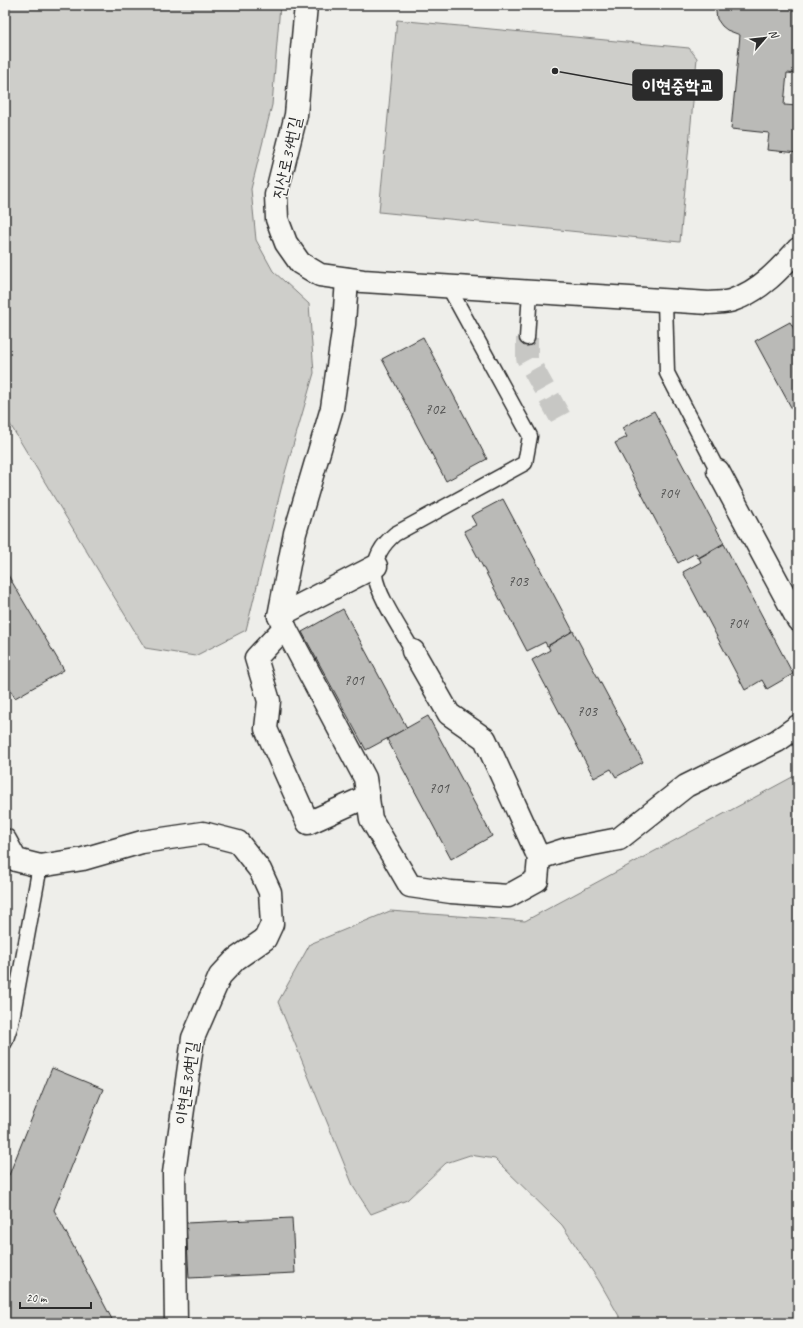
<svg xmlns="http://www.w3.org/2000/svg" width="803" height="1328" viewBox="0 0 803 1328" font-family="Caveat,'Poor Story',sans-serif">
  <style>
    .green { fill: #cececa; stroke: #7c7c7a }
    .building { fill: #babab7; stroke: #2b2b2b }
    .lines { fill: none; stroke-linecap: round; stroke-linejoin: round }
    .street-tunnel { stroke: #c7c7c4; stroke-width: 22; stroke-dasharray: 22 11; stroke-linecap: butt }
    .lane-casing { stroke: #2b2b2b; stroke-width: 17 }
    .street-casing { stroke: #2b2b2b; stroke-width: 25 }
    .lane { stroke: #f6f6f2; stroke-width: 14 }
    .street { stroke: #f6f6f2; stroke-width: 22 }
    .labels { text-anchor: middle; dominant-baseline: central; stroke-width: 3; stroke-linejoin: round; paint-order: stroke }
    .number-label { font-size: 15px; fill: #4f4f4e }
    .street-label { font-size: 17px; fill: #2b2b2b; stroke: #f6f6f2 }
    .leader { fill: none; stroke: #2b2b2b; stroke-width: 1.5 }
    .callout-dot { fill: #2b2b2b; stroke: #f6f6f2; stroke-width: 1.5 }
    .callout { fill: #2b2b2b; stroke: #2b2b2b; stroke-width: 1.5 }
    .callout-label { font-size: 18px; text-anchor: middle; font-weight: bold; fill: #fff }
  </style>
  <rect width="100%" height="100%" fill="#eeeeea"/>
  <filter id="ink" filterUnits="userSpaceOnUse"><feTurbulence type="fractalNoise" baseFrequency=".025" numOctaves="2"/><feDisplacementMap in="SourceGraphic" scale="8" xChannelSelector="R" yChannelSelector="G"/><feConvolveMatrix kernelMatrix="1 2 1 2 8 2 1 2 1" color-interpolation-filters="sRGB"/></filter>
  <g filter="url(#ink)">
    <g class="green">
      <polygon points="5,5 280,5 272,105 251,189 256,240 273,271 309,304 314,373 285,473 246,630 195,656 145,648 5,416"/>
      <polygon points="397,20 689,48 697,58 680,242 379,212"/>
      <polygon points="798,774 798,1323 623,1323 599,1281 562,1225 495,1159 470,1155 446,1163 407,1200 371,1214 354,1188 278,1002 310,944 390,911 525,921"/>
    </g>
    <g class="building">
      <polygon points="715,5 798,5 798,74 787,73 784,105 798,106 798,153 767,150 769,133 731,129 740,35 727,30 722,26 717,19"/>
      <polygon points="790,322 798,336 798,420 755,341"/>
      <polygon points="423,337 487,459 446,481 382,359"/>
      <polygon points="654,411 724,543 698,558 696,553 678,563 615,443 627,437 622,428"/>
      <polygon points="503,499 573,631 547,646 545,642 527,651 464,531 476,525 471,516"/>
      <polygon points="724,544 793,674 767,689 762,680 745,690 683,572 701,562 699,558"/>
      <polygon points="5,570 64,670 15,698 5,681"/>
      <polygon points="343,609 407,728 366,750 302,632"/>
      <polygon points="573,631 643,762 616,777 611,769 594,778 532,660 550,650 548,646"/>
      <polygon points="428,716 492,836 451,859 387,739"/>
      <polygon points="52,1068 103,1089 54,1210 114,1323 5,1323 5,1177 9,1175"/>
      <polygon points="292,1218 295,1273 189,1278 186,1223"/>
    </g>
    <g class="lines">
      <polyline class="street-tunnel" points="527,338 527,358 560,417"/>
      <defs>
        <g id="lane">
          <polyline points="665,301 667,373 718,471"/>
          <polyline points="527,338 530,292"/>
          <path d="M 413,651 C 403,633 376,593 375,574 C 374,557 383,544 395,534 L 525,463 L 530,436 L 448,286"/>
          <polyline points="5,1042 11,1024 40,866"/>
        </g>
        <g id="street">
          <path d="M 306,5 L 296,115 L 276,195 L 277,219 L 286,243 L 300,263 L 320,275 L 363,281 L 709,303 C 716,302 726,303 733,300 C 761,290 779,270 798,249"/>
          <polyline points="718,471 798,620"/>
          <polyline points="376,566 279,616 365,778 371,819 410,886 451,892 508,896 537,880 539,858"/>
          <polyline points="279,616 295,533 332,408 344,324 347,279"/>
          <polyline points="285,627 256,658 269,701 266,729 308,823 368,796"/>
          <polyline points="413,651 449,714 485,739 539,858 567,849 619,839 686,786 777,741 798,726"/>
          <polyline points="5,840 16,860 40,866 83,859 142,842 203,833 238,842 260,870 270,892 272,924 265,939 236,959 220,976 193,1038 174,1173 176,1323"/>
        </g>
      </defs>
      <use href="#lane" class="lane-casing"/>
      <use href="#street" class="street-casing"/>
      <use href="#lane" class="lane"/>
      <use href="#street" class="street"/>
    </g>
  </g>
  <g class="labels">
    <g class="number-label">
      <text x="435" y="409">702</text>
      <text x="669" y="493">704</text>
      <text x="518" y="581">703</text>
      <text x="738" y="623">704</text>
      <text x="354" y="680">701</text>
      <text x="587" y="711">703</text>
      <text x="439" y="788">701</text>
    </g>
    <g class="street-label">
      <text transform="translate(287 158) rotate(-78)">진산로34번길</text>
      <text transform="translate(187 1083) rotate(-82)">이현로30번길</text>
    </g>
  </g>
  <path class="leader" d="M555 71L633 85"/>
  <circle class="callout-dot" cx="555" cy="71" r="4"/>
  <rect class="callout" x="633" y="70" width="89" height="30" rx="4"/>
  <g class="callout-label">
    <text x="678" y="92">이현중학교</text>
  </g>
  <rect width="803" height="1328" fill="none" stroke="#f6f6f2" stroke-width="20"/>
  <rect x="10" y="10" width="783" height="1308" fill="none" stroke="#2b2b2b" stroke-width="1.5" filter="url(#ink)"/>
  <g transform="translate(765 38) rotate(62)" stroke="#f6f6f2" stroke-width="3" paint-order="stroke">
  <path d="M0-3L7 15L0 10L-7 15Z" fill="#2b2b2b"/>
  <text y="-6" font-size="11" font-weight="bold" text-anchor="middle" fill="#2b2b2b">N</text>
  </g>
  <path d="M20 1302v6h71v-6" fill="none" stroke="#2b2b2b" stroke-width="2"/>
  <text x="26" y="1302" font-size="12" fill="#2b2b2b" stroke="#f6f6f2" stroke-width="3" paint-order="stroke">20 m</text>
</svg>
